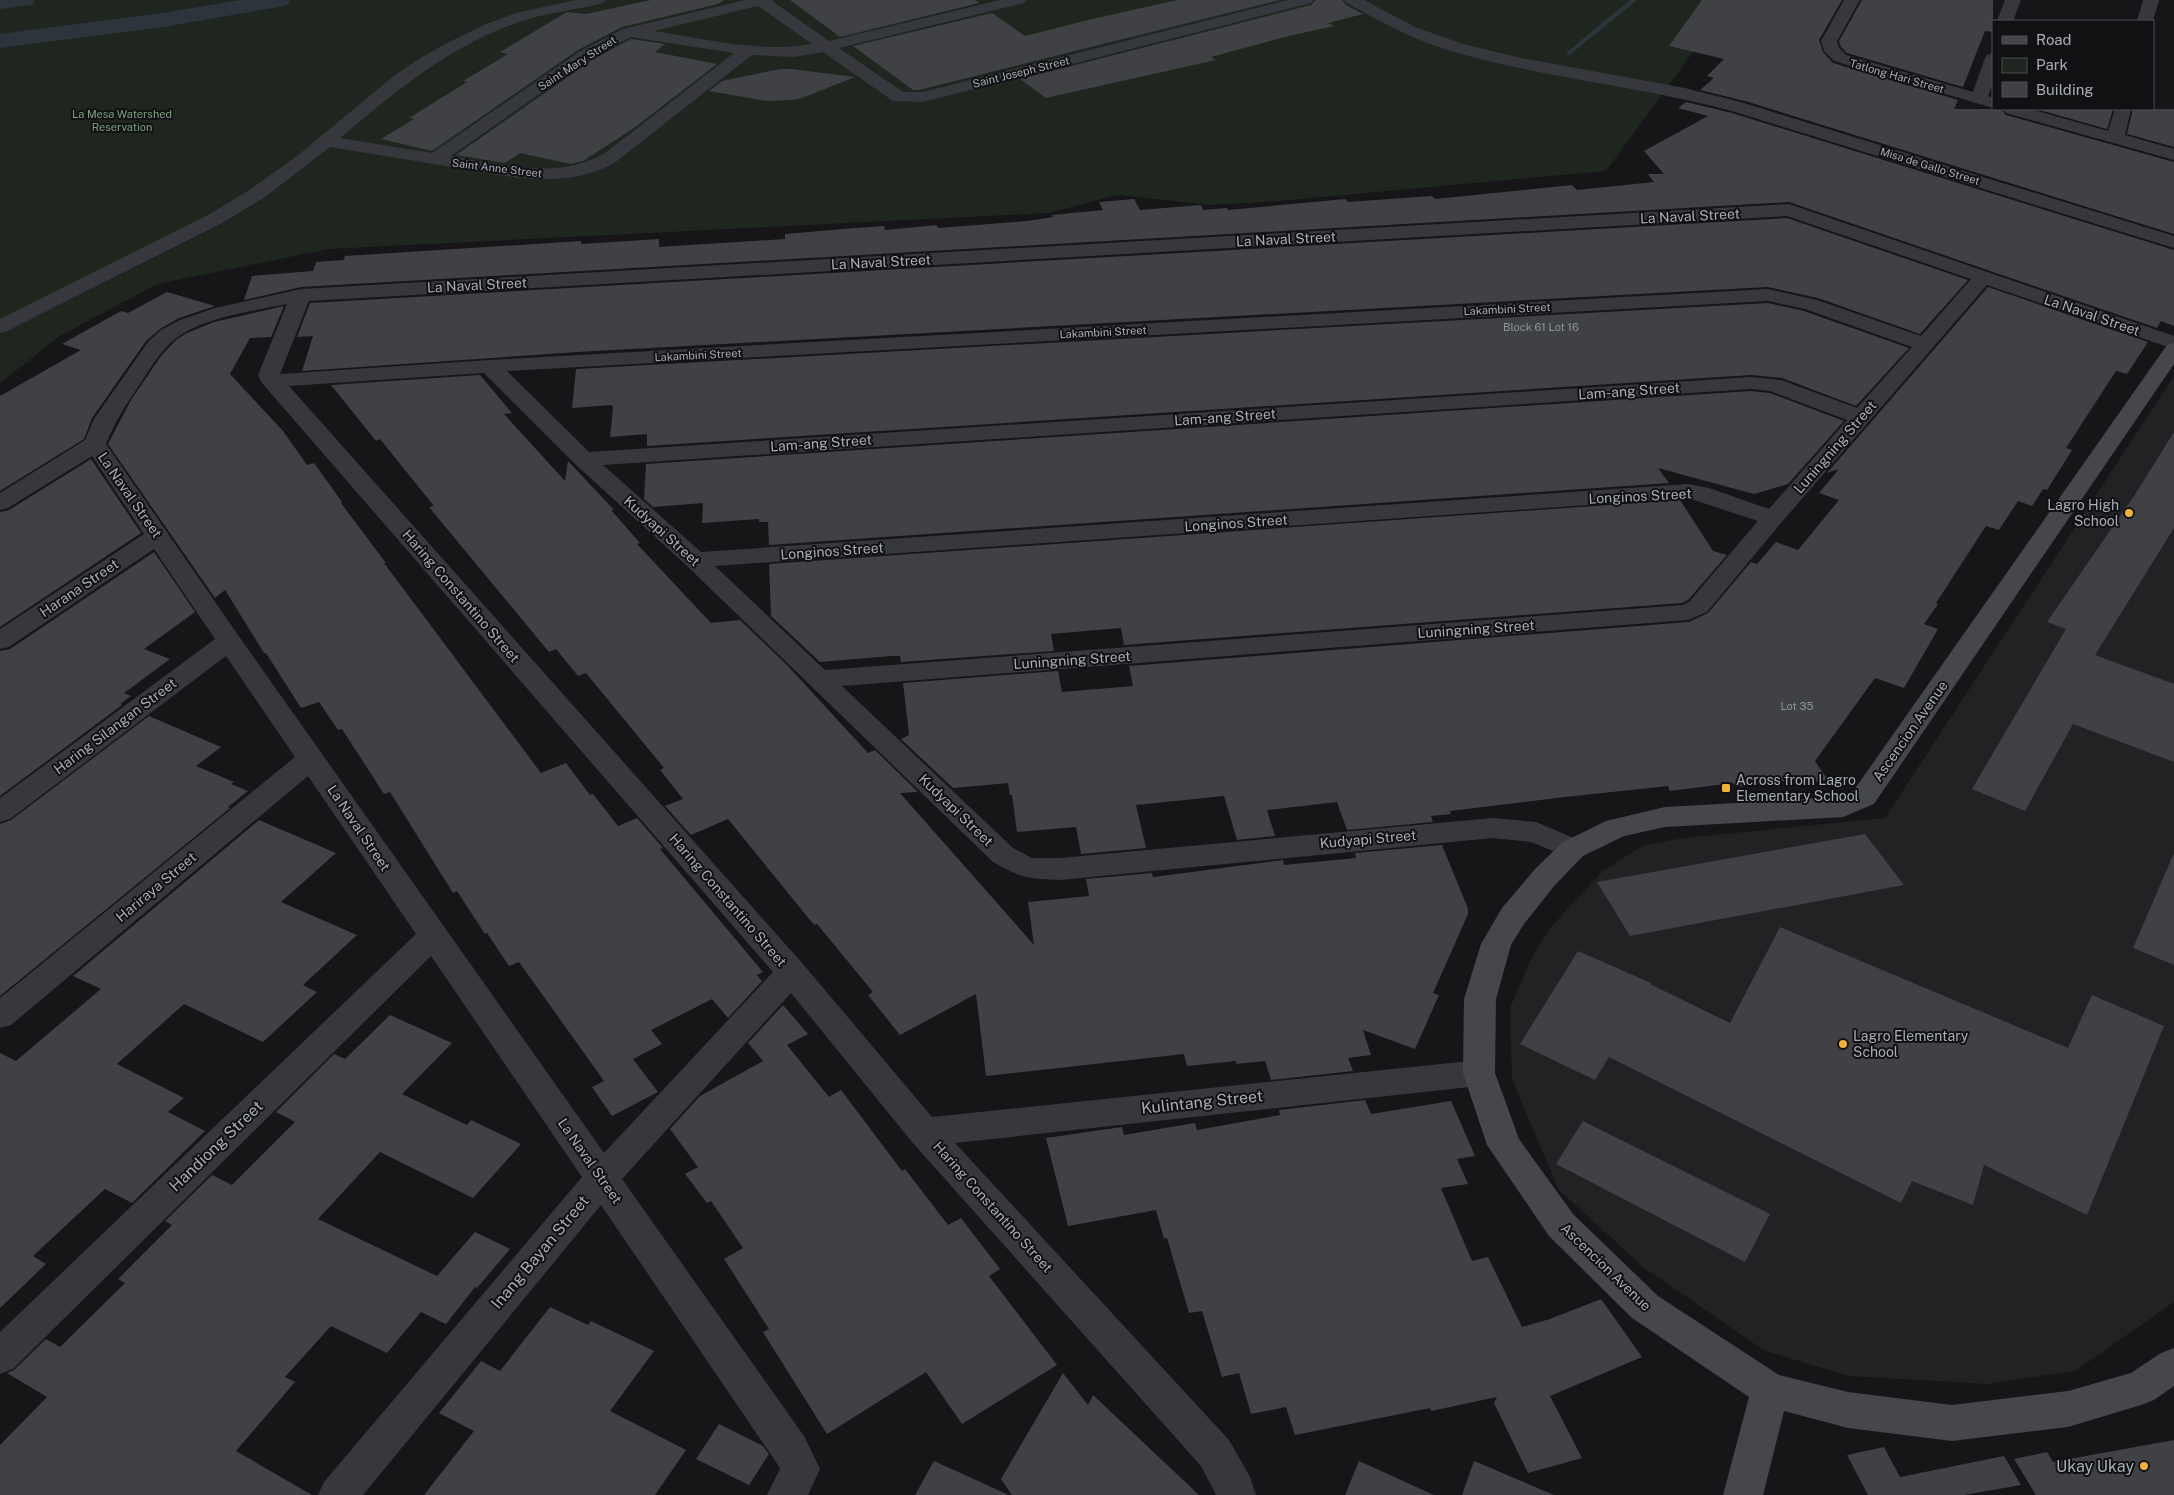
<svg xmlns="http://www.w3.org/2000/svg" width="2174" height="1495" viewBox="0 0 2174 1495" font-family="'Public Sans',sans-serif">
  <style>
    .built { fill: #222225 }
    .green { fill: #1e261f }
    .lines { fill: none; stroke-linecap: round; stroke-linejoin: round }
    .stream { fill: #2c353c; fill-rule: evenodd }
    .canal { fill: #2c353c; fill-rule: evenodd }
    .building { fill: #404145 }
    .street { fill: #37383d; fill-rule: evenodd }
    .secondary { fill: #45474d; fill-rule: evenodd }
    .poi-dot { fill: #f2b134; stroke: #111113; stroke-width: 2 }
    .labels { text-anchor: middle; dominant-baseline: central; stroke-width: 4; stroke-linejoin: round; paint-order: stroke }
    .far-street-label { font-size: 11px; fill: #a8adb8; stroke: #111113 }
    .far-park-label { font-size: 11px; fill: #7fa381; stroke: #111113 }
    .number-label { font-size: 11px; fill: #8e929b }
    .street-label { font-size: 14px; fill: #a8adb8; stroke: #111113 }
    .poi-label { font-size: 14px; fill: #a8adb8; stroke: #111113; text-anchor: start }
    .near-street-label { font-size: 16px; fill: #a8adb8; stroke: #111113 }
    .near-poi-label { font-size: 16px; fill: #a8adb8; stroke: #111113; text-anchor: end }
  </style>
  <rect width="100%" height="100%" fill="#161618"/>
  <polygon class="built" points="2174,376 2174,1302 2075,1371 1987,1384 1849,1376 1765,1351 1643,1267 1558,1189 1512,1079 1510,1008 1532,957 1550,928 1602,872 1642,846 1683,838 1885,818"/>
  <polygon class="green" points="0,0 1731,0 1606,171 1279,201 1211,205 1117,195 1049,213 329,249 157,284 60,336 0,383"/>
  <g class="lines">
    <polygon class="stream" points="1630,0 1637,0 1571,54 1567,54 1567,52"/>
    <g class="canal">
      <polygon points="0,0 35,0 32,5 0,9"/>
      <polygon points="241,0 290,0 287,5 279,7 163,27 0,48 0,34 163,13"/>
    </g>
  </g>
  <g class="building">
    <polygon points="651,0 724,0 718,4 622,27 578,50 432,151 381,139 414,119 409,118 467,82 463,81 508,54 500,52 567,12 586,14"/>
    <polygon points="790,0 975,0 979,3 840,37"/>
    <polygon points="1177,0 1280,0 919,90 913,90 853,46 992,13 1025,36 1092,19"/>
    <polygon points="1316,0 1342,0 1346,5 1363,14 1328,23 1334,26 1289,36 1211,57 1216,60 1046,98 1020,79 1311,5"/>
    <polygon points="1702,0 1842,0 1819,40 1823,52 1833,63 1958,100 1954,109 2001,109 2006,115 2174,162 2174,234 1745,101 1700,90 1714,78 1707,76 1724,59 1669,46"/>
    <polygon points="1862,0 1993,0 1993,32 1985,31 1963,87 1847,53 1841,47 1839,41"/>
    <polygon points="631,39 665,44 655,52 717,64 634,128 583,161 571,164 520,153 505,163 456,155 592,60"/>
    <polygon points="780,69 791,69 855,77 802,98 791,100 767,101 709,91 722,81"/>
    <polygon points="1686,102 1732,113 2174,250 2174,326 2161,321 2157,328 1789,202 301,287 244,300 252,276 313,271 316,262 344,260 345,256 581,241 581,244 659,239 659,247 785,239 785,234 855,228 884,226 885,230 937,225 938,228 1027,221 1053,217 1052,215 1103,210 1099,202 1134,199 1140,210 1201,205 1203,210 1227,208 1228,210 1346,199 1348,202 1432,196 1435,199 1572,185 1577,190 1654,182 1648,174 1664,174 1644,151 1708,116 1678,108"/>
    <polygon points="2036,109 2113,109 2107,129"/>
    <polygon points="2133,109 2174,109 2174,147 2127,134"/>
    <polygon points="1787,218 1968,280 1920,334 1818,298 1768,287 577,352 302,371 313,336 297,337 310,303"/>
    <polygon points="1988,287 2148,342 2127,374 2116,371 2066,448 2072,450 2047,490 2043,489 2032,506 2018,501 1999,530 1986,526 1936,603 1938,604 1924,624 1938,629 1904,688 1875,678 1815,761 1828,780 1786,785 1784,781 1736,787 1733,783 1670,791 1668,786 1565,797 1450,811 1451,814 1431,816 1433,822 1347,830 1337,802 1267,810 1275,836 1237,840 1224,796 1136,805 1146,848 1081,854 1076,827 1017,832 1012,795 1010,795 1008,783 953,788 901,739 909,735 903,683 1058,671 1062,692 1133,686 1129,666 1689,622 1708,613 1751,562 1757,564 1776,542 1798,550 1839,500 1819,493 1839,469 1827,473"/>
    <polygon points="167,292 215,306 179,318 160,329 146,341 92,418 84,439 0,491 0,396 81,350 62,344 121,311 128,313"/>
    <polygon points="1768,303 1804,311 1909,348 1856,406 1782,378 1751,375 647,446 647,434 610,437 613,407 611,405 572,408 576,369"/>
    <polygon points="284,306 271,337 250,338 230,374 283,431 307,465 314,463 342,502 341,503 386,563 384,563 541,773 566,763 590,795 593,794 618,826 637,818 663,848 660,849 763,972 757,975 762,981 728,1018 712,999 651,1030 662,1044 633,1059 658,1092 612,1116 592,1087 604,1081 519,962 509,966 487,933 485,934 457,891 453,893 390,792 384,794 342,729 338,730 319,702 301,708 266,653 264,653 225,590 215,598 108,444 131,400 161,356 176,340 187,333 214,322"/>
    <polygon points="480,375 512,413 504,414 565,481 568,461 614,510 611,510 640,543 637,544 711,623 740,620 787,665 868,753 875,750 918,792 900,793 1034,945 1028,902 1089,896 1086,879 1152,873 1153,877 1283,860 1284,865 1356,858 1355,853 1442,845 1468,909 1468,914 1433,993 1439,995 1415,1049 1363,1030 1371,1055 1348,1058 1353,1071 1271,1080 1265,1061 1236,1064 1236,1061 1187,1066 1184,1054 986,1076 976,994 900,1035 868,995 873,992 817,924 814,925 728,819 691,835 665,806 683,799 660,770 664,768 586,673 578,676 556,649 549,652 429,507 434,506 380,439 376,441 331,385"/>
    <polygon points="1751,391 1770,393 1844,421 1788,484 1754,494 1658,468 1669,483 769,545 768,522 759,522 759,519 702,523 703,503 653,507 644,499 646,464"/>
    <polygon points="2174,432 2174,528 2095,655 2174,684 2174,762 2073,724 2025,811 1972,789 2066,629 2047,622 2136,493"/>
    <polygon points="91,459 141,533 0,627 0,512 9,510"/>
    <polygon points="1680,500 1713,551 1727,555 1688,600 1682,603 1124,645 1121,628 1051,634 1054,651 901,662 900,656 891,656 820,662 771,616 769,564"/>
    <polygon points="154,552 195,612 144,649 170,659 124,693 131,696 120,704 122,705 0,796 0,651 10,649"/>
    <polygon points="149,716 221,747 196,766 234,782 231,784 248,791 228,807 230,808 0,996 0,824 11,820"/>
    <polygon points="259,820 336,853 281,902 357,935 303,985 317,992 263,1042 184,1004 117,1064 184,1098 168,1112 205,1131 132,1203 105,1189 33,1256 46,1264 0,1308 0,1053 16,1061 101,989 73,976"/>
    <polygon points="1865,834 1904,885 1630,936 1597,882"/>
    <polygon points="2174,853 2174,965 2133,948"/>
    <polygon points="1780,927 2068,1048 2092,995 2164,1026 2087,1215 1984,1165 1973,1205 1912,1181 1901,1203 1609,1057 1595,1080 1520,1044 1578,951 1651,983 1650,984 1730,1023"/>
    <polygon points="783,1005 808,1034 787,1045 829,1097 841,1090 902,1171 905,1169 948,1225 961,1218 1000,1269 989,1276 1057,1365 962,1424 926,1372 827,1434 763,1332 769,1329 724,1259 743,1248 711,1201 707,1203 685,1174 698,1167 670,1129 700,1096 763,1061 748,1043"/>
    <polygon points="390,1015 452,1043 402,1094 467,1125 471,1120 521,1144 473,1198 380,1152 318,1219 437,1276 475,1232 510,1249 477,1288 475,1287 446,1324 421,1312 387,1353 331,1326 285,1377 295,1382 236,1451 312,1495 0,1495 0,1445 47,1397 7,1373 14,1370 46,1339 60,1347 125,1283 118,1279 172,1225 165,1221 212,1175 232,1185 295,1122 276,1112 334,1054 345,1059"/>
    <polygon points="1365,1100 1371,1114 1451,1101 1475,1156 1457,1159 1468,1184 1441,1188 1472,1261 1488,1257 1522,1327 1550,1319 1601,1299 1642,1357 1550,1396 1582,1458 1528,1473 1494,1403 1497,1397 1431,1411 1430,1408 1295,1435 1286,1407 1251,1414 1239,1373 1222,1377 1202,1311 1189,1313 1167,1238 1164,1239 1156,1210 1068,1226 1046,1138 1122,1127 1124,1135 1195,1123 1197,1130 1280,1115 1279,1110"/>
    <polygon points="1583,1121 1770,1214 1745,1262 1556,1164"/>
    <polygon points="550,1307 588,1325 591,1321 654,1351 610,1411 686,1450 655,1495 424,1495 474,1431 439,1413 481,1361 500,1371"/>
    <polygon points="1063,1373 1088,1405 1093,1395 1199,1495 1012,1495 1001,1479"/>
    <polygon points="719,1424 763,1446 769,1454 749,1485 696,1459"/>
    <polygon points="2174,1440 2174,1495 2036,1495 2014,1459 2047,1452 2053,1462"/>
    <polygon points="1884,1447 1900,1477 2004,1456 2021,1485 1964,1495 1868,1495 1847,1455"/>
    <polygon points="934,1461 1009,1495 915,1495"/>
    <polygon points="1359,1461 1434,1495 1345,1495"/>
    <polygon points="1474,1461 1554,1495 1462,1495"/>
  </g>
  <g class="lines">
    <g class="street">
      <path d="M 576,0 L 606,0 L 603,3 C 578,10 550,12 525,20 C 453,43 397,90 340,138 L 432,153 L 579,52 L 623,29 L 745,0 L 773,0 L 772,1 L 829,41 L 1000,0 L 1027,0 L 1024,3 L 839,48 L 903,92 L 923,92 L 1288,0 L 1314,0 L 1311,3 L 923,102 L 893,101 L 823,52 L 793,57 L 752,55 L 617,161 C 565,193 503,175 446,166 C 408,160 369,153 330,147 L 265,197 L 222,223 L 7,331 L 0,333 L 0,319 L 208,215 L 251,189 L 297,156 L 395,75 L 422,57 L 447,43 L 484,25 L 516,13 ZM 758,6 L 812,44 C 760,53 705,39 654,31 ZM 631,37 L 734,53 L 605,153 C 558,181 501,164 451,156 L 591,58 Z"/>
      <path d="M 1344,0 L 1364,0 L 1415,27 L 1463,44 L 1521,58 L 1685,88 L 1744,103 L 2174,236 L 2174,248 L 1732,111 C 1640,86 1545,78 1454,52 C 1416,41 1381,22 1347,3 Z"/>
      <polygon points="1844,0 1860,0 1837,41 1839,48 1846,55 1973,92 1985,58 1987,55 1993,53 1993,83 1988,96 1993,98 1993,108 1834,61 1824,51 1821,41"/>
      <polygon points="2005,0 2021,0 2013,21 1997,21"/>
      <polygon points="2143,0 2159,0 2153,21 2137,21"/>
      <polygon points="2003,109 2030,109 2108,131 2115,109 2131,109 2125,135 2174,149 2174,160 2006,113"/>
      <path d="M 1789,204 L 2174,336 L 2174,349 L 1987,285 L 1781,523 L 1707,612 L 1688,620 L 842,686 L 1013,848 L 1032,858 L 1060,858 L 1493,818 L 1536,822 L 1583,842 L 1588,849 L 1583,856 L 1573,859 L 1531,842 L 1493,838 L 1060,880 C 1027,879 1022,878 993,862 L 686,565 L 575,464 L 484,373 L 289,386 L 803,964 L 932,1117 L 1479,1060 L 1491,1064 L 1495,1073 L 1491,1082 L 1479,1086 L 955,1143 L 1229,1440 L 1250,1477 L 1256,1495 L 1216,1495 L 1201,1466 L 912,1142 L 791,993 L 622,1179 L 804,1436 L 820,1469 L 808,1495 L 767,1495 L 780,1469 L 776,1462 L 601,1205 L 363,1495 L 318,1495 L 324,1482 L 582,1177 L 431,956 L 13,1369 L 0,1374 L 0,1332 L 416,934 L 308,776 L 11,1025 L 0,1028 L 0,998 L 295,757 L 226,656 L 10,819 L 0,822 L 0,798 L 215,639 L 154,549 L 9,647 L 0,649 L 0,629 L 144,534 L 92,456 L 8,508 L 0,510 L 0,493 L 85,440 L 94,419 L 148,342 L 161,330 L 180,320 L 215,308 L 301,289 ZM 1787,216 L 1971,279 L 1921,336 L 1817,300 L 1768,289 L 489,360 L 280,374 L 309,301 ZM 1768,301 L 1805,309 L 1912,347 L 1857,408 L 1781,380 L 1751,377 L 589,452 L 507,371 ZM 287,304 L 258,375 L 262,383 L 773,972 L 604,1153 L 238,635 L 106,444 C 116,420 125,406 140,384 C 150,369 160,351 175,339 C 203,317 253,311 287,304 ZM 1751,389 L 1770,391 L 1847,420 L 1769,509 L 1709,488 L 1688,484 L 701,552 L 603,465 ZM 1688,498 L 1758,521 L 1689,602 L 1683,605 L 825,670 L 715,566 Z"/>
    </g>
    <polygon class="secondary" points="2174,343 2174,364 1874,804 1843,817 1665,827 1624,836 1583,856 1555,885 1524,924 1511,945 1496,999 1495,1073 1519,1139 1573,1214 1658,1296 1779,1375 1848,1392 1952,1405 2068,1391 2131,1373 2161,1353 2174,1348 2174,1386 2154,1400 2141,1405 2068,1427 1952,1441 1848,1428 1784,1411 1763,1495 1723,1495 1749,1397 1632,1318 1549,1236 1487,1145 1463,1073 1464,999 1481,944 1502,908 1535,869 1563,842 1606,821 1665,807 1839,797 1854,790 2167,345"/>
  </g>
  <g class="poi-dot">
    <circle cx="2129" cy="513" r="5"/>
    <rect x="1721" y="783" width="10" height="10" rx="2.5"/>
    <circle cx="1843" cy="1044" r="5"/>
    <circle cx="2144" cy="1466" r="5"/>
  </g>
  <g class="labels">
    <g class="far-street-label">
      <text transform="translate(577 63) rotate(-33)">Saint Mary Street</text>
      <text transform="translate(1021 72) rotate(-14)">Saint Joseph Street</text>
      <text transform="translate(1897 76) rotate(16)">Tatlong Hari Street</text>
      <text transform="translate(1930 166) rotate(17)">Misa de Gallo Street</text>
      <text transform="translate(497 168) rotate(7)">Saint Anne Street</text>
      <text transform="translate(1507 309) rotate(-3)">Lakambini Street</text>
      <text transform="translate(1103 332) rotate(-3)">Lakambini Street</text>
      <text transform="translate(698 355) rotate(-3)">Lakambini Street</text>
    </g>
    <g class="far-park-label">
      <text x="122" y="114">La Mesa Watershed<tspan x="122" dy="13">Reservation</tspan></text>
    </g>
    <g class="number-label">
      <text x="1541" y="327">Block 61 Lot 16</text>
      <text x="1797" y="706">Lot 35</text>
    </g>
    <g class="street-label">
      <text transform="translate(1690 216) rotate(-3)">La Naval Street</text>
      <text transform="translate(1286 239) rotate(-3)">La Naval Street</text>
      <text transform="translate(881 262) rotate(-3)">La Naval Street</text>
      <text transform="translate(477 285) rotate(-3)">La Naval Street</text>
      <text transform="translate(2092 315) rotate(19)">La Naval Street</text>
      <text transform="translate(1629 391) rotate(-4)">Lam-ang Street</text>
      <text transform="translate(1225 417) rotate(-4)">Lam-ang Street</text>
      <text transform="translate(821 443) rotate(-4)">Lam-ang Street</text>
      <text transform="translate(1835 447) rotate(-49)">Luningning Street</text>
      <text transform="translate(130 495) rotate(55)">La Naval Street</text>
      <text transform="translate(1640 496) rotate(-3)">Longinos Street</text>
      <text transform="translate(1236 523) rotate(-4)">Longinos Street</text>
      <text transform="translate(662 531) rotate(42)">Kudyapi Street</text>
      <text transform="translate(832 551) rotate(-4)">Longinos Street</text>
      <text transform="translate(79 588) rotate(-34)">Harana Street</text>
      <text transform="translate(461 596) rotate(49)">Haring Constantino Street</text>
      <text transform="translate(1476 629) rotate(-4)">Luningning Street</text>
      <text transform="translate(1072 660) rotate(-4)">Luningning Street</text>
      <text transform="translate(115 726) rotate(-37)">Haring Silangan Street</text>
      <text transform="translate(1910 731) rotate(-55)">Ascencion Avenue</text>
      <text transform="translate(956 810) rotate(44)">Kudyapi Street</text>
      <text transform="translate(359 828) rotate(56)">La Naval Street</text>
      <text transform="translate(1368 839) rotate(-5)">Kudyapi Street</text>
      <text transform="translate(156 887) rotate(-40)">Hariraya Street</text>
      <text transform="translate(728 900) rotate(49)">Haring Constantino Street</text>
      <text transform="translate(590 1161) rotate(55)">La Naval Street</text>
      <text transform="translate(993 1207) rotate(48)">Haring Constantino Street</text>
      <text transform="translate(1606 1267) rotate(44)">Ascencion Avenue</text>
    </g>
    <g class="poi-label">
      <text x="2119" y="505" text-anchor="end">Lagro High<tspan x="2119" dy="16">School</tspan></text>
      <text x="1736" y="780">Across from Lagro<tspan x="1736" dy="16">Elementary School</tspan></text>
      <text x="1853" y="1036">Lagro Elementary<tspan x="1853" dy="16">School</tspan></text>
    </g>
    <g class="near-street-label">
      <text transform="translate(1202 1102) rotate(-6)">Kulintang Street</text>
      <text transform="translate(216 1146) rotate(-44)">Handiong Street</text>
      <text transform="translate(540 1252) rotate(-50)">Inang Bayan Street</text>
    </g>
    <g class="near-poi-label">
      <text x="2134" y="1466">Ukay Ukay</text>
    </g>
  </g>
  <rect x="1992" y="20" width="162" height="90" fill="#111113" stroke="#4d4f55"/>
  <rect x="2002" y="36" width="25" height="8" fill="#45474d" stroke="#4d4f55"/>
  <text x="2036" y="45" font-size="15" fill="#a8adb8">Road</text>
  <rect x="2002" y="58" width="25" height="15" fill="#1e261f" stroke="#4d4f55"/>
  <text x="2036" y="70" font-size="15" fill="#a8adb8">Park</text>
  <rect x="2002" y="82" width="25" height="15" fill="#404145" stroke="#4d4f55"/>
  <text x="2036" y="95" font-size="15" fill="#a8adb8">Building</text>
</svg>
